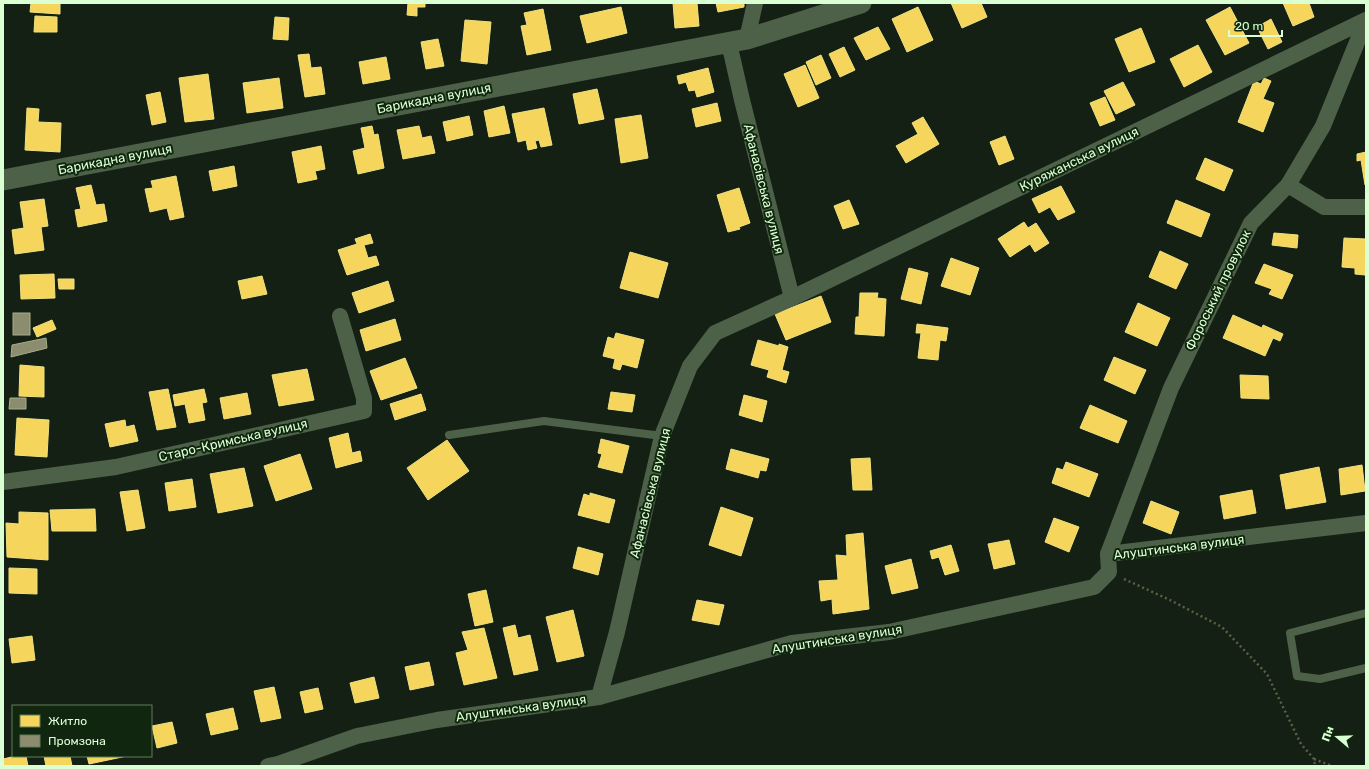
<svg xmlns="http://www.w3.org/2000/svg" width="1369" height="769" viewBox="0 0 1369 769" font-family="Rubik,sans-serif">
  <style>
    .homes { fill: #f6d55c; stroke: #ede280 }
    .industry { fill: #8c8c6e; stroke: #a3ae8c }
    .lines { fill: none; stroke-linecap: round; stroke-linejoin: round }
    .path { stroke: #5a6144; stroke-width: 2.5; stroke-dasharray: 2 3; stroke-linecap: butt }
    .service { stroke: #4d6148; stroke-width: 8 }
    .minor { stroke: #4d6148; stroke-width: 16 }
    .tertiary { stroke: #4d6148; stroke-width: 21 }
    .labels { text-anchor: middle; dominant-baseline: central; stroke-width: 4; stroke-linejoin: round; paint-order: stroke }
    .street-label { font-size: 13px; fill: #d9ffd3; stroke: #10260e }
  </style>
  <rect width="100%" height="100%" fill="#142014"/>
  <g class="homes">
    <polygon points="31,3 60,3 60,14 30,12"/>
    <polygon points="408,3 425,3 425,7 417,7 417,16 407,15"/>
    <polygon points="673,3 697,3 699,26 675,28"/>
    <polygon points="716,3 744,3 744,7 718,12"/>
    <polygon points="951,3 981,3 987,17 962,28"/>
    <polygon points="1283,3 1309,3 1314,17 1293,26"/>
    <polygon points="621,7 627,33 587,43 580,16"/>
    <polygon points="918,7 933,40 907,52 892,19"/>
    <polygon points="1230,7 1249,43 1225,55 1206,20"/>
    <polygon points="543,9 551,50 527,55 521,26 527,25 524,13"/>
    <polygon points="35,16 57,17 57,32 34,32"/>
    <polygon points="275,17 289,18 288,40 273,39"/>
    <polygon points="1271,19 1282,42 1268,49 1257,27"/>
    <polygon points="465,20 491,22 487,64 461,61"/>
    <polygon points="878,27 890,49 866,60 854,38"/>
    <polygon points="1141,28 1155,62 1129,72 1115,39"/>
    <polygon points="438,39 444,66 426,69 421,42"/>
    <polygon points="1198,45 1212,72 1184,87 1170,59"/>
    <polygon points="844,47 855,70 840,77 829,54"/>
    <polygon points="309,54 311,68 321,67 325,94 305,97 298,55"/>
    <polygon points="821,55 831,78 816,85 806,62"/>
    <polygon points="386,57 390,79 363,84 359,62"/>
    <polygon points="805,65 819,98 798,107 784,74"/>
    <polygon points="708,68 714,92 697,97 695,90 689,91 686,82 679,84 677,76"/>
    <polygon points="208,74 214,119 185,122 179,78"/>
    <polygon points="279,78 283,108 247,113 243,83"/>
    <polygon points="1264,78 1271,81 1263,99 1274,103 1263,132 1238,122 1254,81 1261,84"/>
    <polygon points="1123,82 1135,105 1116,114 1104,91"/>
    <polygon points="597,89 604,119 579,124 573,94"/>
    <polygon points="160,92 166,122 152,125 146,95"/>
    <polygon points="1105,97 1115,120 1100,126 1090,103"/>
    <polygon points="717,103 721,121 696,127 692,109"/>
    <polygon points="504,106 510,133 489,137 484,111"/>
    <polygon points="27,108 39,109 38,122 61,123 60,152 25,150"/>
    <polygon points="544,108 552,145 541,147 539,140 535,141 537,148 528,150 526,140 518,142 512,114"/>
    <polygon points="641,115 648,158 621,163 615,119"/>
    <polygon points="469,116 473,135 447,141 443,122"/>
    <polygon points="923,117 939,144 906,163 896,146 918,134 912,123"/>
    <polygon points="372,126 374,135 378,134 384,168 358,174 353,151 365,148 361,128"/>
    <polygon points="419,126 422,138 431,136 435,153 403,159 397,130"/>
    <polygon points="1005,136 1014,159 999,165 990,142"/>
    <polygon points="321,146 325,169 315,171 317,179 298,183 292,152"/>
    <polygon points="1366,152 1366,184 1365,185 1361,160 1357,161 1357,154"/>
    <polygon points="1205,158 1233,170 1224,191 1196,179"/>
    <polygon points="234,166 237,186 213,191 209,171"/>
    <polygon points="176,176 184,217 170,220 167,208 150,212 145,189 153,188 151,181"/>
    <polygon points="91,185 96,205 104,204 107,221 78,227 75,210 81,209 76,188"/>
    <polygon points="1061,186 1075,212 1058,220 1050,207 1039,213 1032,199"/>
    <polygon points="739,188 750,223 739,227 740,229 728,232 717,195"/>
    <polygon points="44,199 48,226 41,227 44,250 15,254 12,230 24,228 20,202"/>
    <polygon points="849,200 859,224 843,229 834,206"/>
    <polygon points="1176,200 1210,214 1201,237 1167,223"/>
    <polygon points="1024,222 1028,228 1036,223 1049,243 1035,252 1030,244 1010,257 998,239"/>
    <polygon points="1274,233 1298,235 1297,248 1272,245"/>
    <polygon points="370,234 373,243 364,245 368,258 376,256 379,265 347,275 338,250 357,244 355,239"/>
    <polygon points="1344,238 1366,239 1365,275 1355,274 1355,268 1342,267"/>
    <polygon points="1160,251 1188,264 1176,289 1149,277"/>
    <polygon points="630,252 668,263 658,298 620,288"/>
    <polygon points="951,258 979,268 970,295 941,286"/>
    <polygon points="1264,264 1293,275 1282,299 1269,294 1272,289 1255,283"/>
    <polygon points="909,268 928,273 921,304 901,299"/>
    <polygon points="54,274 55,298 21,299 20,275"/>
    <polygon points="262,276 267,294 242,299 238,281"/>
    <polygon points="58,279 74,279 74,289 59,289"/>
    <polygon points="388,281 394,301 359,313 352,293"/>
    <polygon points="860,293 878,293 877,298 886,299 884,336 855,334 856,317 859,317"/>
    <polygon points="821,296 831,322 786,340 775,314"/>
    <polygon points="1138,303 1170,318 1157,346 1125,332"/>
    <polygon points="1233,315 1262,328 1263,325 1283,334 1280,341 1273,338 1265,356 1223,338"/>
    <polygon points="395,319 401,340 366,351 360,330"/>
    <polygon points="52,320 56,329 37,337 33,328"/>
    <polygon points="917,324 948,328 946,341 940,340 938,360 918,358 921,333 916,333"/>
    <polygon points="616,333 644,340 637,368 622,364 620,370 613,368 615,359 603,356 608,337 614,339"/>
    <polygon points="758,340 779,346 779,344 788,347 782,370 789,372 786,383 767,377 769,370 751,365"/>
    <polygon points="1114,357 1146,370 1135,394 1104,380"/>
    <polygon points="405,358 417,388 381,400 370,371"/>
    <polygon points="20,365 44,367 44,397 19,396"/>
    <polygon points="307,369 314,400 279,406 272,375"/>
    <polygon points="1240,375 1268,376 1269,399 1241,398"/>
    <polygon points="168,389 176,427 157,430 149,392"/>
    <polygon points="204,389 207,402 202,403 205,420 189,423 185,404 175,406 173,395"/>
    <polygon points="611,392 635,395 632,412 608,409"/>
    <polygon points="247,393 251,414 224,419 220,398"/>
    <polygon points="421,394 426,410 395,420 390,404"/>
    <polygon points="744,395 767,401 762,422 739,415"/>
    <polygon points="1090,405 1127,421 1118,443 1080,428"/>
    <polygon points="17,418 49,420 47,457 15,455"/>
    <polygon points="125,420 126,427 134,425 138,441 110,447 105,424"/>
    <polygon points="348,433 352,453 360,451 362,461 336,468 329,438"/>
    <polygon points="601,439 629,446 622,473 598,467 602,454 598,453"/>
    <polygon points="447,440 469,471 428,500 407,468"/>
    <polygon points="731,449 769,459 766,471 760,470 758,478 726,469"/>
    <polygon points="300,454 312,489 276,501 264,466"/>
    <polygon points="870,458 872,490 853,490 851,459"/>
    <polygon points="1066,462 1098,474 1089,497 1052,483 1057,468 1063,470"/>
    <polygon points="1362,465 1365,491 1341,495 1339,469"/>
    <polygon points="1319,467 1326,502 1286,509 1280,475"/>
    <polygon points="244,468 253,506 218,513 210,474"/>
    <polygon points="192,479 196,507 169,511 165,483"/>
    <polygon points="138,490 145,528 127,531 120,492"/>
    <polygon points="1252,490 1256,513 1224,519 1220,496"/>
    <polygon points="590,493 615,500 609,523 578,515 584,494 590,496"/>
    <polygon points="1151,501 1179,512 1171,534 1143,523"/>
    <polygon points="721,507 753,518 741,556 709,545"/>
    <polygon points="95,509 96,531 52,531 50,510"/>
    <polygon points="19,512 48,513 48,560 7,557 6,523 19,524"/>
    <polygon points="1054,518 1079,527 1069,552 1045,542"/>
    <polygon points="863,533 869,609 833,614 832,599 821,601 819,581 838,580 836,555 847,556 846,535"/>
    <polygon points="1009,540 1015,564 994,569 988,544"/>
    <polygon points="951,545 959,571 945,575 939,557 932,559 930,551"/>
    <polygon points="578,547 603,554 598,575 573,568"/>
    <polygon points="911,559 918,588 892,594 885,566"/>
    <polygon points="9,568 37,569 37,594 9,593"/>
    <polygon points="486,590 493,622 475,626 468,594"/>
    <polygon points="697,600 724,605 719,625 692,620"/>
    <polygon points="573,610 584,656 557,662 546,617"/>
    <polygon points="515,625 518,638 530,635 538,670 514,675 503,628"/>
    <polygon points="484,628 497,678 464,685 456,653 468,650 462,632"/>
    <polygon points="32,636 35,660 12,663 9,639"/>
    <polygon points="429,662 434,685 410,690 405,667"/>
    <polygon points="374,677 379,698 355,703 350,683"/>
    <polygon points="274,687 281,718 261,722 254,691"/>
    <polygon points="318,688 323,709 305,713 300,692"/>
    <polygon points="233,708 238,729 211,735 206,714"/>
    <polygon points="172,722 177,743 157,748 152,726"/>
    <polygon points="16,756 26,756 28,766 3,766 3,759"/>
    <polygon points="44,756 70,756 72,766 46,766"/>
    <polygon points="87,756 127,756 89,764"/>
  </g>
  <g class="industry">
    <rect x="13" y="313" width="17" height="22"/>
    <polygon points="46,338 47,348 11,357 12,345"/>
    <polygon points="10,398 26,398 26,409 9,409"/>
  </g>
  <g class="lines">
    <g class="path">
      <polyline points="1124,579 1170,600 1222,627 1267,674 1301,744 1314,759 1315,766"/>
      <polyline points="1314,759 1332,766"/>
    </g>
    <g class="service">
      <polyline points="449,435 544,421 662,436"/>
      <polyline points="1366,613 1290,633 1297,676 1320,679 1366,668"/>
    </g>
    <g class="minor">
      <polyline points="747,39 755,3"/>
      <polyline points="1288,185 1324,207 1366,207"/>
      <polyline points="792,298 1366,20"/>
      <polyline points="3,482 116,467 364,411 364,398 340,316"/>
      <polyline points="1108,554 1171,388 1251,223 1288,185 1323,126 1366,20"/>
      <polyline points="599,697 617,632 662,436 690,366 715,333 792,298 742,100 729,43"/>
      <polyline points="268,766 278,764 357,736 437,720 599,697 792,643 889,632 1094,587 1109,572 1108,554 1366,523"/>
    </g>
    <polyline class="tertiary" points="3,180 747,39 861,3"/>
  </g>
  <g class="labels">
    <g class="street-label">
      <text transform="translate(434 98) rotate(-11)">Барикадна вулиця</text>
      <text transform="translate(115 159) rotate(-11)">Барикадна вулиця</text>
      <text transform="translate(1079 159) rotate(-26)">Куряжанська вулиця</text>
      <text transform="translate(764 189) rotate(76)">Афанасівська вулиця</text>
      <text transform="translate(1218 290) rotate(-64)">Фороський провулок</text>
      <text transform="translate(233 440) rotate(-13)">Старо-Кримська вулиця</text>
      <text transform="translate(650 493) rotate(-76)">Афанасівська вулиця</text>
      <text transform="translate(1179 547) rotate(-7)">Алуштинська вулиця</text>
      <text transform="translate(837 639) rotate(-9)">Алуштинська вулиця</text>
      <text transform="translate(521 708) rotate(-8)">Алуштинська вулиця</text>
    </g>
  </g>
  <rect width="1369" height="769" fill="none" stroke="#d9ffd3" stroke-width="8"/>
  <rect x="12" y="705" width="140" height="52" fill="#10260e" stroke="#607d5d"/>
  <rect x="20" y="715" width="20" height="12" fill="#f6d55c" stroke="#607d5d"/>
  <text x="48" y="725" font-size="12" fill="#d9ffd3">Житло</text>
  <rect x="20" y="735" width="20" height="12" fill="#8c8c6e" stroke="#607d5d"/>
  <text x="48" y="745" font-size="12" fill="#d9ffd3">Промзона</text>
  <g transform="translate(1337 737) rotate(289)" stroke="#10260e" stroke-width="3" paint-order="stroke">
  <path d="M0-3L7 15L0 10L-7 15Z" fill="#d9ffd3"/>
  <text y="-6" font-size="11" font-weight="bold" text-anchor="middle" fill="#d9ffd3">Пн</text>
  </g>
  <path d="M1229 30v6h53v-6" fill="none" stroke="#d9ffd3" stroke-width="2"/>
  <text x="1235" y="30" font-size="12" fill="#d9ffd3" stroke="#10260e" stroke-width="3" paint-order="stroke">20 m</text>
</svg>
